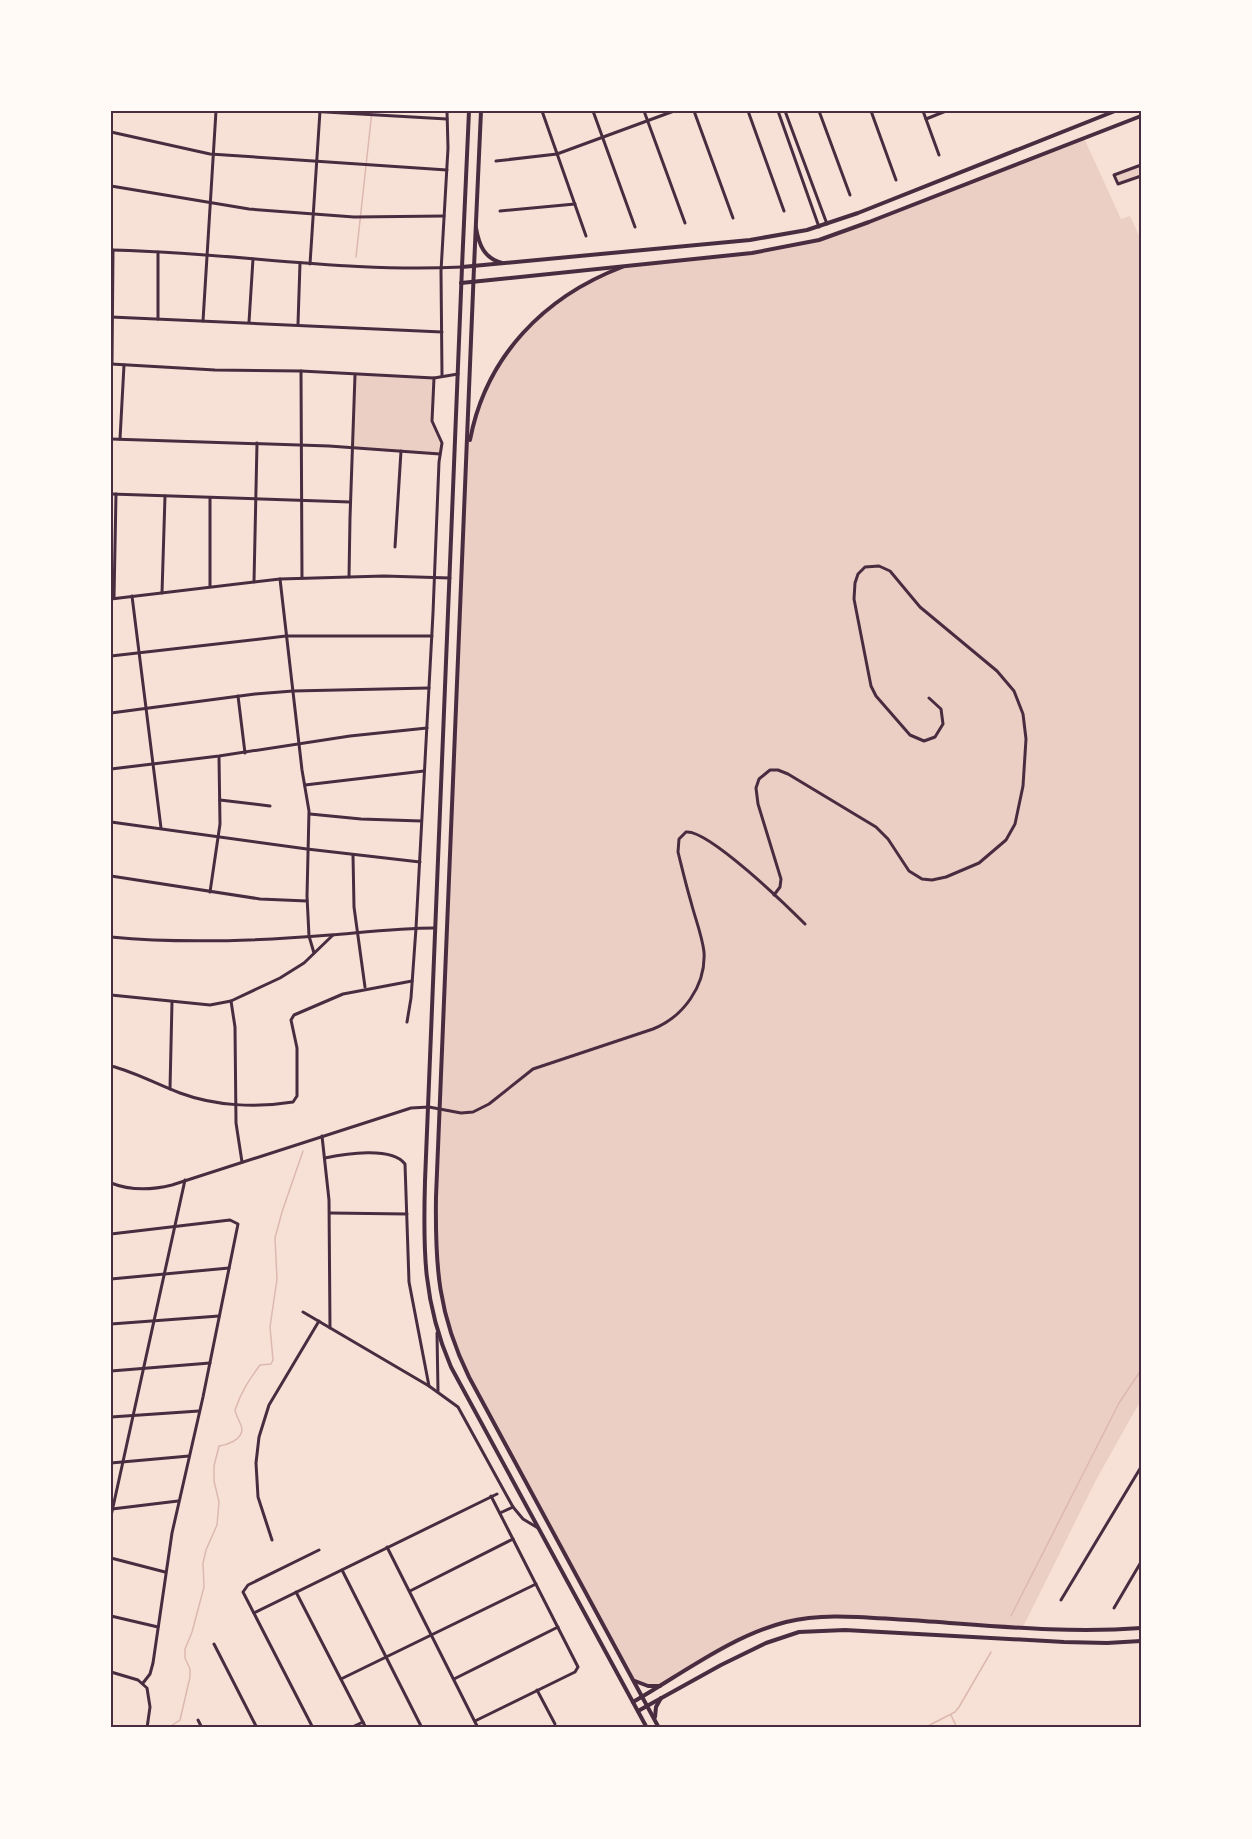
<svg xmlns="http://www.w3.org/2000/svg" width="1252" height="1839" viewBox="0 0 1252 1839" font-family="'Noto Serif',serif">
  <style>
    .green { fill: #ebcfc5 }
    .lines { fill: none; stroke-linecap: round; stroke-linejoin: round }
    .stream { stroke: #dcb8b0; stroke-width: 1.5 }
    .minor { stroke: #4a2c40; stroke-width: 3 }
    .tertiary { stroke: #4a2c40; stroke-width: 4 }
    .secondary { stroke: #4a2c40; stroke-width: 4 }
    .neatline { fill: none; stroke: #4a2c40; stroke-width: 2 }
  </style>
  <rect width="100%" height="100%" fill="#f7e1d7"/>
  <g class="green">
    <polygon points="1084,138 1121,219 1130,216 1141,240 1141,1400 1096,1480 1023,1627 823,1617 789,1621 750,1636 660,1686 654,1686 633,1680 461,1360 442,1300 436,1244 467,452 471,432 495,371 527,328 577,288 629,265 752,253 819,240"/>
    <polygon points="1141,165 1141,176 1118,184 1114,175"/>
    <polygon points="355,375 434,378 432,421 441,439 440,454 352,448"/>
  </g>
  <g class="lines">
    <g class="stream">
      <polyline points="356,257 372,111"/>
      <polyline points="1011,1616 1119,1403 1141,1370"/>
      <polyline points="951,1715 957,1728"/>
      <path d="M 168,1728 L 180,1720 L 190,1677 L 190,1669 L 185,1658 L 185,1649 L 192,1632 L 204,1587 L 203,1563 L 206,1550 L 217,1525 L 219,1502 L 214,1481 L 214,1466 L 219,1446 C 227,1445 242,1440 242,1429 C 241,1423 236,1416 235,1410 C 241,1392 249,1380 260,1365 L 271,1364 L 273,1360 L 270,1327 L 277,1279 L 275,1238 L 282,1212 L 303,1151"/>
      <polyline points="924,1728 955,1712 959,1707 991,1652"/>
      <polyline points="1132,1728 1141,1724"/>
    </g>
    <g class="minor">
      <polyline points="308,111 447,119"/>
      <polyline points="542,111 586,236"/>
      <polyline points="593,111 635,227"/>
      <polyline points="644,111 685,223"/>
      <polyline points="694,111 733,218"/>
      <polyline points="748,111 784,211"/>
      <polyline points="778,111 819,227"/>
      <polyline points="785,111 827,224"/>
      <polyline points="819,111 850,195"/>
      <polyline points="871,111 896,180"/>
      <polyline points="923,111 939,155"/>
      <polyline points="926,119 946,111"/>
      <polyline points="111,132 210,154 447,170"/>
      <polyline points="496,161 557,154 674,111"/>
      <polyline points="1141,165 1114,175 1118,184 1141,176"/>
      <polyline points="111,186 249,209 354,217 444,216"/>
      <polyline points="500,211 575,204"/>
      <path d="M 111,250 C 228,252 344,273 462,267"/>
      <polyline points="310,264 320,111"/>
      <polyline points="111,317 442,332"/>
      <polyline points="158,319 158,252"/>
      <polyline points="203,321 216,111"/>
      <polyline points="249,322 253,259"/>
      <polyline points="298,324 300,263"/>
      <polyline points="111,364 215,370 301,371 434,378 458,374"/>
      <polyline points="112,364 113,250"/>
      <polyline points="301,371 302,578"/>
      <polyline points="442,376 441,271 448,148 447,111"/>
      <polyline points="111,439 329,446 440,454"/>
      <polyline points="120,439 124,365"/>
      <polyline points="111,494 350,502"/>
      <polyline points="395,547 401,451"/>
      <polyline points="349,577 350,518 355,375"/>
      <polyline points="280,579 302,770 309,811 307,896 309,936 314,953"/>
      <polyline points="254,582 257,443"/>
      <polyline points="210,586 210,498"/>
      <polyline points="162,593 165,496"/>
      <polyline points="132,596 161,828"/>
      <polyline points="114,598 116,494"/>
      <polyline points="111,599 280,579 384,576 450,578"/>
      <polyline points="111,656 286,636 432,636"/>
      <polyline points="238,696 245,753"/>
      <polyline points="111,713 255,694 293,691 429,688"/>
      <polyline points="111,769 219,756 350,736 427,728"/>
      <polyline points="305,785 424,771"/>
      <polyline points="220,800 270,806"/>
      <polyline points="310,814 361,819 421,821"/>
      <polyline points="111,822 307,849 420,862"/>
      <polyline points="353,855 354,907 365,987"/>
      <polyline points="111,876 260,899 307,901"/>
      <polyline points="210,892 220,824 219,757"/>
      <polyline points="774,895 780,887 781,879 758,804 756,788 759,779 770,770 778,770 788,774 876,827 888,839 909,871 922,879 932,880 946,877 979,863 1006,840 1015,824 1023,786 1026,739 1023,714 1014,691 997,671 920,607 890,571 879,566 865,567 858,574 855,583 854,599 871,686 876,696 910,735 924,741 935,737 943,724 941,709 929,698"/>
      <path d="M 111,937 C 184,944 257,941 330,935 C 366,932 400,928 435,928"/>
      <polyline points="111,995 210,1005 231,1001 280,978 304,963 333,935"/>
      <polyline points="231,1001 235,1027 236,1123 242,1162"/>
      <polyline points="407,1022 411,998 416,928 433,613 439,462 442,443 432,421 434,378"/>
      <path d="M 111,1066 C 135,1072 156,1084 180,1093 C 215,1106 256,1108 293,1102 L 297,1096 L 297,1048 L 291,1020 L 294,1015 L 343,994 L 412,981"/>
      <polyline points="170,1089 172,1002"/>
      <polyline points="322,1136 329,1200 330,1328"/>
      <path d="M 325,1158 C 344,1154 392,1146 405,1164 L 409,1282 L 429,1386"/>
      <path d="M 111,1183 C 131,1191 152,1190 172,1185 L 411,1108 L 429,1107 L 461,1113 L 473,1112 L 489,1104 L 533,1069 L 653,1029 C 683,1017 706,986 704,952 C 702,935 695,918 691,902 C 686,885 682,868 678,852 L 679,839 L 686,832 C 708,829 787,906 805,924"/>
      <polyline points="330,1213 407,1214"/>
      <polyline points="111,1234 230,1220 238,1224 203,1397 172,1533 153,1663 150,1674 143,1683"/>
      <polyline points="111,1279 229,1268"/>
      <polyline points="303,1312 429,1386 458,1407 513,1507 523,1519 538,1528"/>
      <polyline points="111,1324 219,1316"/>
      <polyline points="437,1333 438,1391"/>
      <polyline points="111,1371 210,1363"/>
      <polyline points="111,1417 199,1411"/>
      <polyline points="111,1463 189,1456"/>
      <polyline points="112,1509 178,1501"/>
      <polyline points="500,1513 513,1507"/>
      <polyline points="111,1516 185,1180"/>
      <polyline points="272,1540 258,1497 256,1463 259,1437 269,1405 319,1321"/>
      <polyline points="387,1547 478,1728"/>
      <polyline points="111,1558 165,1572"/>
      <polyline points="342,1570 422,1728"/>
      <polyline points="410,1591 513,1539"/>
      <polyline points="296,1592 366,1728"/>
      <polyline points="1061,1600 1141,1467"/>
      <polyline points="1114,1608 1141,1562"/>
      <polyline points="254,1613 497,1494"/>
      <polyline points="111,1616 158,1627"/>
      <polyline points="214,1644 257,1728"/>
      <polyline points="111,1672 138,1680 147,1688 150,1707 147,1728"/>
      <polyline points="341,1679 536,1584"/>
      <polyline points="454,1679 558,1627"/>
      <polyline points="537,1690 555,1724"/>
      <polyline points="198,1720 202,1728"/>
      <polyline points="475,1721 575,1672 578,1667 491,1496"/>
      <polyline points="111,1727 118,1728"/>
      <polyline points="313,1728 243,1592 248,1585 319,1550"/>
      <polyline points="350,1728 363,1722"/>
    </g>
    <g class="tertiary">
      <polyline points="462,267 469,111"/>
      <polyline points="474,267 481,111"/>
      <path d="M 633,1702 C 682,1674 731,1636 786,1622 C 825,1612 869,1618 909,1620 C 986,1625 1064,1634 1141,1628"/>
      <polyline points="638,1711 721,1665 766,1643 799,1632 845,1630 1064,1642 1107,1643 1141,1641"/>
    </g>
    <g class="secondary">
      <path d="M 476,228 C 479,245 484,258 502,263"/>
      <path d="M 474,267 L 436,1197 C 435,1266 438,1314 469,1377 L 659,1728"/>
      <polyline points="461,283 752,253 819,240 869,222 1141,116"/>
      <path d="M 470,440 C 486,356 544,297 622,267"/>
      <polyline points="635,1681 648,1686 660,1686"/>
      <polyline points="655,1717 656,1707 661,1698"/>
      <path d="M 647,1728 L 451,1367 C 423,1302 423,1250 425,1181 L 462,267 L 750,240 L 807,230 L 858,213 L 1115,111"/>
    </g>
  </g>
  <rect width="1252" height="1839" fill="none" stroke="#fffaf5" stroke-width="225"/>
  <rect x="112" y="112" width="1028" height="1614" class="neatline"/>
</svg>
